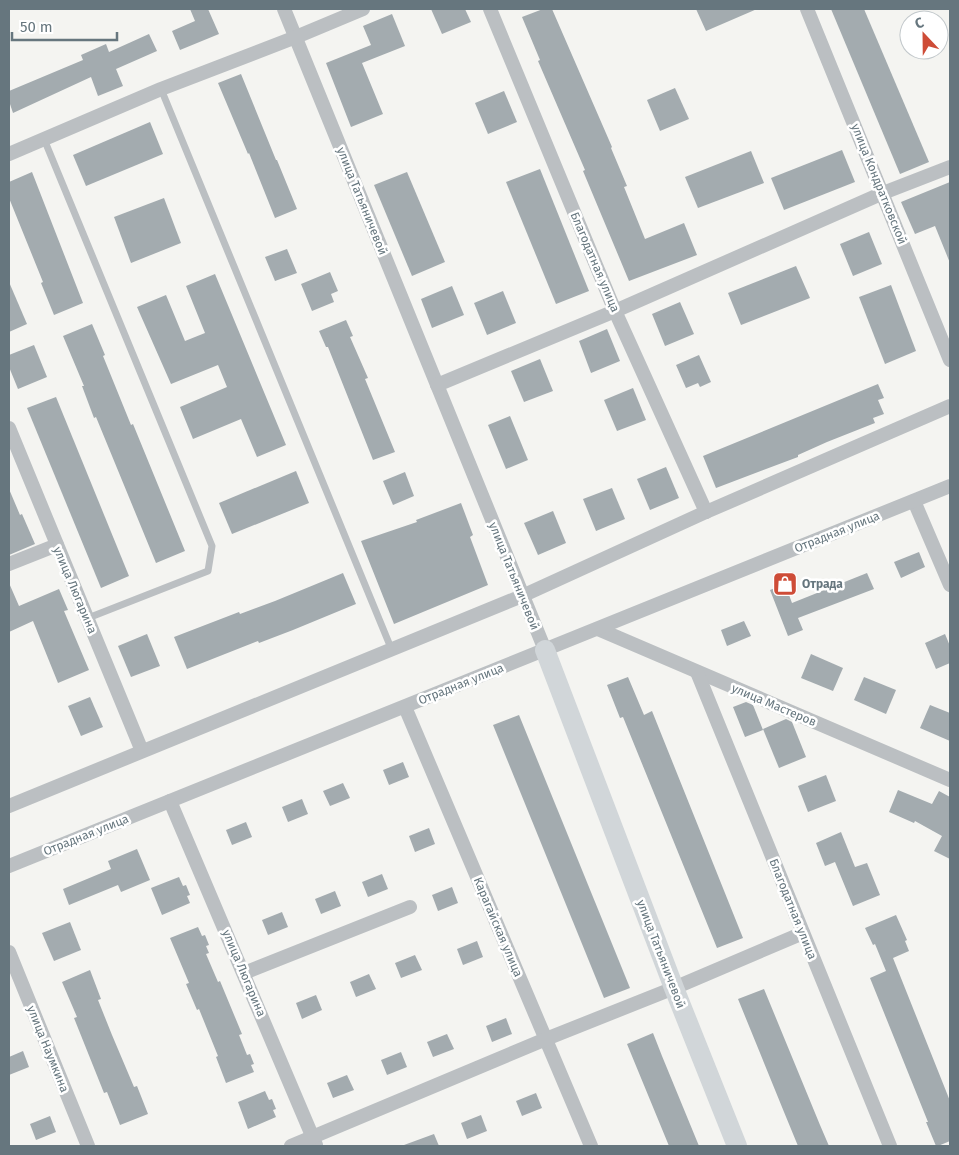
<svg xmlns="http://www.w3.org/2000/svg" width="959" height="1155" viewBox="0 0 959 1155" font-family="'Fira Sans',sans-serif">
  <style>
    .building { fill: #a3abaf }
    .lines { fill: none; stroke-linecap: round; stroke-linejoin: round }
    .lane { stroke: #bbbfc2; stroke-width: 7 }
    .street { stroke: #bbbfc2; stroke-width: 14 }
    .secondary { stroke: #d1d6d9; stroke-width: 20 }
    .labels { text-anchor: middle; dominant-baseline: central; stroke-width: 5; stroke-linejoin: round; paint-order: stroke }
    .street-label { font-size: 12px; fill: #66767e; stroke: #fff }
    .poi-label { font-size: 12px; font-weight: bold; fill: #66767e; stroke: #fff; text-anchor: start }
  </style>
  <rect width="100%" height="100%" fill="#f4f4f1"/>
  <g class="building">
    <polygon points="190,9 208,9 219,34 180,50 172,31 195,21"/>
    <polygon points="431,9 465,9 471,22 442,34"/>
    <polygon points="543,9 552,9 612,147 611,148 627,186 624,187 645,239 684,223 697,255 629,281 583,171 585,170 538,61 540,60 522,17"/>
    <polygon points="696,9 757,9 706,31"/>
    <polygon points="831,9 864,9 929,162 900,174"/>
    <polygon points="392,14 405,46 362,63 383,114 351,127 326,63 371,45 363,26"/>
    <polygon points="149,34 157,51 116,69 123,86 98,96 91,77 13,113 9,101 9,91 83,60 81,55 106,44 109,52"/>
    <polygon points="241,74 276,160 277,160 297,209 275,218 249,153 248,154 218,83"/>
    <polygon points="675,88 689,119 660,131 647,100"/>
    <polygon points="504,91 517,122 488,134 475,103"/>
    <polygon points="150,122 163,154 86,186 73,155"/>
    <polygon points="842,150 855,182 784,210 771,178"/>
    <polygon points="751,151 764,183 698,208 685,177"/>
    <polygon points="540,169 589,291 556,304 506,182"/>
    <polygon points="32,172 83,303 54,315 41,283 43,282 9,198 9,182"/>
    <polygon points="407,172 445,262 412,276 374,185"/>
    <polygon points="950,182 950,263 935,226 915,234 901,202"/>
    <polygon points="164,198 181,243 131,263 114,217"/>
    <polygon points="869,232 882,264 853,276 840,244"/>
    <polygon points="287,249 297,273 275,281 265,257"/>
    <polygon points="796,266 810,298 741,325 728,293"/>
    <polygon points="330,272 338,291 331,294 334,302 312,311 301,284"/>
    <polygon points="215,274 286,445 257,457 241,419 193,439 180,407 227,387 218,365 171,384 137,307 166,295 185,341 205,333 186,286"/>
    <polygon points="9,282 27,324 9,332"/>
    <polygon points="891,285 916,351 885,364 859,297"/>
    <polygon points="452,286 464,315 432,328 421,299"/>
    <polygon points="503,291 516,323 487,335 474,303"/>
    <polygon points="680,302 694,334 665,346 652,314"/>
    <polygon points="346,320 353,336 350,337 368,378 365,379 395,452 373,460 328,347 326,347 319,331"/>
    <polygon points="92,324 105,355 103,356 131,425 133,424 185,551 156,563 96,417 94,418 82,386 84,386 63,336"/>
    <polygon points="607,329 620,361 591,373 579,341"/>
    <polygon points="34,345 47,377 18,389 9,367 9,355"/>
    <polygon points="699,355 711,382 700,387 698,383 686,388 676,365"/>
    <polygon points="540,359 553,391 524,402 511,371"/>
    <polygon points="878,384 884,398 878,400 884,414 873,418 875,423 827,442 798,455 798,457 716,488 703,456"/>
    <polygon points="633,388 646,420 617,431 604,400"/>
    <polygon points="56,397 129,576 101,588 27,408"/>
    <polygon points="510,416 528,460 506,469 488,425"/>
    <polygon points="666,467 679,498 650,510 637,479"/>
    <polygon points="296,471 309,503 232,534 219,503"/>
    <polygon points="405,472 414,496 393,505 383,481"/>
    <polygon points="612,488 625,519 596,531 583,499"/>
    <polygon points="9,489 20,515 22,514 35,544 9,555"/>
    <polygon points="461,503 473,535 470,537 488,585 394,624 361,541 417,522 416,520"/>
    <polygon points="553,511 566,543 538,555 524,523"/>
    <polygon points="919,552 925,567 901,578 894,562"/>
    <polygon points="343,573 356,604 293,630 259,643 258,641 187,669 174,637 239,612 240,614 275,601"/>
    <polygon points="867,573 874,589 798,618 803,630 788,636 770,590 785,584 792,603"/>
    <polygon points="9,583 19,606 59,589 68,610 64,611 89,670 58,683 33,621 9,632"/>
    <polygon points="744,621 751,636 727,646 721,630"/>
    <polygon points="147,634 160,666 131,677 118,646"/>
    <polygon points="945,634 950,646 950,663 936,669 925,643"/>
    <polygon points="811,654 843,668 833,691 801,678"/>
    <polygon points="628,677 644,715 652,711 743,938 717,948 623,717 620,718 607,685"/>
    <polygon points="864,677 896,690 886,714 854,700"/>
    <polygon points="90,697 103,727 81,736 68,706"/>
    <polygon points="746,702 753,705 763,730 745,737 733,707"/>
    <polygon points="930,705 950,713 950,741 920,728"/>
    <polygon points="519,715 630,988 604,998 493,725"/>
    <polygon points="786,719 792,722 806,757 779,768 763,729"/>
    <polygon points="403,762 409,777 389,785 383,770"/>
    <polygon points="826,775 836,801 808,812 798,786"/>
    <polygon points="343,783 350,798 330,806 323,791"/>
    <polygon points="898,790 932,804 939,791 950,797 950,859 934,851 942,836 915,821 914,823 889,812"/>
    <polygon points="302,799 308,814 288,822 282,807"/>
    <polygon points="246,822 252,837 232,845 226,830"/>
    <polygon points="429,828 435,844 415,852 409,836"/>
    <polygon points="841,832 855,867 867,863 880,895 853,906 835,862 825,866 816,843"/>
    <polygon points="137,849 150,880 121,892 118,885 69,905 63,889 111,869 108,861"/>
    <polygon points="382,874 388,889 368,897 362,882"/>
    <polygon points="179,877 183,886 186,885 190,895 187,896 190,903 162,915 151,888"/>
    <polygon points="452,887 458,903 438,911 432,895"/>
    <polygon points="335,891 341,906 321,914 315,899"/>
    <polygon points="282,912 288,927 268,935 262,920"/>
    <polygon points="896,915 907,940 905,941 909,951 893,958 950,1101 950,1141 938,1146 936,1146 926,1122 928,1122 870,978 886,971 875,944 873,945 865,928"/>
    <polygon points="70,922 81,950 54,961 42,933"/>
    <polygon points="198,927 202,936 205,935 209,945 206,946 209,953 206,954 218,982 220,981 242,1034 239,1035 247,1055 250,1054 254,1064 251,1065 254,1072 226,1083 216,1057 218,1056 199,1009 197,1010 186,984 189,983 170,938"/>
    <polygon points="477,941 483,957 463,965 457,949"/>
    <polygon points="415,955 422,970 401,978 395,963"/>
    <polygon points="90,970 101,999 98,1000 112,1035 134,1087 137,1086 148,1114 120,1125 107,1092 104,1093 74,1018 77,1017 62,982"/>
    <polygon points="369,974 376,989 356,997 350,982"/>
    <polygon points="764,989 820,1125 829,1146 798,1146 784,1112 738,999"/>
    <polygon points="316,995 322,1010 302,1019 296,1003"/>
    <polygon points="506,1018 512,1034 492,1042 486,1026"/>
    <polygon points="653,1033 662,1056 699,1146 669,1146 627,1044"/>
    <polygon points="447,1034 454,1049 433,1057 427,1042"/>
    <polygon points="23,1051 29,1067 9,1075 9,1057"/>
    <polygon points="401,1052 407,1067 387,1075 381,1060"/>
    <polygon points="347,1075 354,1090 333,1098 327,1083"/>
    <polygon points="265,1091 269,1100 272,1099 276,1109 273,1110 276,1117 248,1129 238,1102"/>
    <polygon points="536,1093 542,1108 522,1116 516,1101"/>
    <polygon points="481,1115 487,1131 467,1139 461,1123"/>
    <polygon points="50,1116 56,1132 36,1140 30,1124"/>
    <polygon points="434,1134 439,1146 404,1146 404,1145"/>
  </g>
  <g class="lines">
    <g class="lane">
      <polyline points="161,89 391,648"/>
      <polyline points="44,139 212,546 208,571 88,618"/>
    </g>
    <g class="street">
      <polyline points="284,9 545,650"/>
      <polyline points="490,9 615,311 706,512"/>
      <polyline points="807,9 950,360"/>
      <polyline points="9,154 161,89 296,37 363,9"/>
      <polyline points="437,385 615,311 883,193 950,167"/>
      <polyline points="9,428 142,751"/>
      <polyline points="914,501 950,585"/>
      <polyline points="9,564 57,545"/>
      <polyline points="598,629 950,780"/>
      <polyline points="697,672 890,1146"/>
      <polyline points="405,707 591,1146"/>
      <polyline points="170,801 316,1145"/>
      <polyline points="9,806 522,596 706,512 950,406"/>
      <polyline points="9,866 950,486"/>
      <polyline points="9,952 88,1146"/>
      <polyline points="244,973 410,907"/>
      <polyline points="291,1146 546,1039 674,988 803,933"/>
    </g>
    <polyline class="secondary" points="545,650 674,988 737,1146"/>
  </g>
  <defs>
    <symbol id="shop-square" viewBox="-11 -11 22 22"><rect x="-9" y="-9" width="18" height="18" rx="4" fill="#ce4c37" stroke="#fff"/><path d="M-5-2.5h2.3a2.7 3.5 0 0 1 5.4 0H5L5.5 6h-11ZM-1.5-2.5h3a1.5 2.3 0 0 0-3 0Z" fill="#fff"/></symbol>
  </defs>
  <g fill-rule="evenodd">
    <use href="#shop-square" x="771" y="570" width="28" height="28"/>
  </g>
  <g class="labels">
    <g class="street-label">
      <text transform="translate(879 184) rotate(68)">улица Кондратковской</text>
      <text transform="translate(362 201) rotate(68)">улица Татьяничевой</text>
      <text transform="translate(595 262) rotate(67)">Благодатная улица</text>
      <text transform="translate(837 532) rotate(-22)">Отрадная улица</text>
      <text transform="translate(514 576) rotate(68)">улица Татьяничевой</text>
      <text transform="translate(75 590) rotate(67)">улица Люгарина</text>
      <text transform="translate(461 684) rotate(-22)">Отрадная улица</text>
      <text transform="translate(774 705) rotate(23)">улица Мастеров</text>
      <text transform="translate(86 835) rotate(-22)">Отрадная улица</text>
      <text transform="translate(793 909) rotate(68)">Благодатная улица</text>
      <text transform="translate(498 927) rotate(67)">Карагайская улица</text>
      <text transform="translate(661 954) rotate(69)">улица Татьяничевой</text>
      <text transform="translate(244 973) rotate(67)">улица Люгарина</text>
      <text transform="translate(48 1049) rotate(68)">улица Наумкина</text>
    </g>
    <g class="poi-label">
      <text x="802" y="584">Отрада</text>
    </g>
  </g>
  <rect width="959" height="1155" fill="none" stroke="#66767e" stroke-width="20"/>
  <g transform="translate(924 35) rotate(338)"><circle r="24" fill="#ffffff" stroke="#c2c8cb"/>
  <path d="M0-4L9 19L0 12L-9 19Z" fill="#ce4c37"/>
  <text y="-8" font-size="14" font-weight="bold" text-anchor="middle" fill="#66767e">С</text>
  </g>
  <path d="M12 32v8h105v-8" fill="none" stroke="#66767e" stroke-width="2.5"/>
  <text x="20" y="32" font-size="15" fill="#66767e" stroke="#ffffff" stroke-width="4" paint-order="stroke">50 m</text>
</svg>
